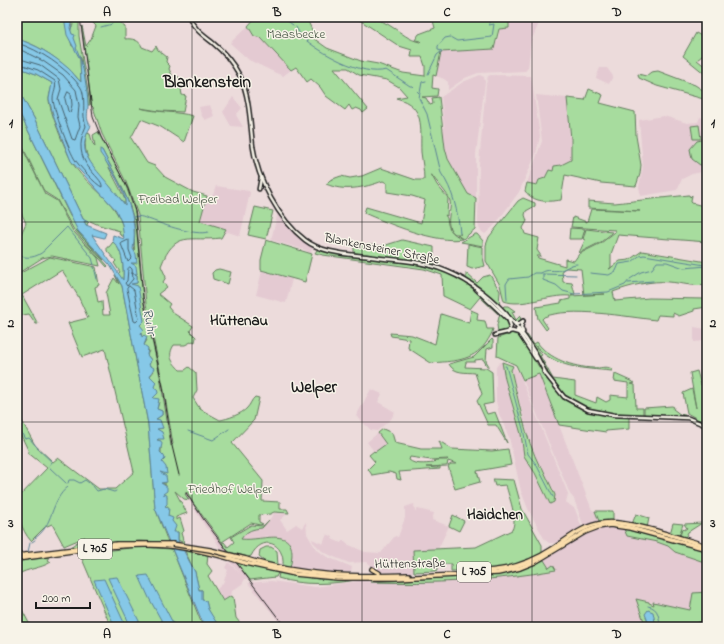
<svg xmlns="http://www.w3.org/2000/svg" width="724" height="644" viewBox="0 0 724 644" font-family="'Indie Flower',sans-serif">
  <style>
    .built { fill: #e4cad2 }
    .green { fill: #a7dc9e; stroke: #627c5d; fill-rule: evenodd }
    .water { fill: #86c8e7; stroke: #5c8396 }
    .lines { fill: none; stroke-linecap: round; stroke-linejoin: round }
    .shore { stroke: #46616d; stroke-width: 1 }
    .stream { stroke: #5c8396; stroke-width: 1 }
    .secondary-casing { stroke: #1c1c1c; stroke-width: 5.5 }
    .primary-casing { stroke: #1c1c1c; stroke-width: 6 }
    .secondary { stroke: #f7f3e8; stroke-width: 2.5 }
    .primary { stroke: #faddab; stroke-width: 3.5 }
    .rail { stroke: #1c1c1c; stroke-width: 1 }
    .primary-bridge-casing { stroke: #1c1c1c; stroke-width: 6; stroke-linecap: butt }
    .primary-bridge { stroke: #faddab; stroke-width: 3.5 }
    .grid { fill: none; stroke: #1c1c1c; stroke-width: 1; stroke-opacity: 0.55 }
    .labels { text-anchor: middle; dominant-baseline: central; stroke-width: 3; stroke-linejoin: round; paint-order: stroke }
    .shield { fill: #f7f3e8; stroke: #5e5c59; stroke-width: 1 }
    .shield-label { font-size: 12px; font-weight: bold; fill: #1c1c1c }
    .park-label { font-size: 13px; fill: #465643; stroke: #f7f3e8 }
    .street-label { font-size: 13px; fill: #1c1c1c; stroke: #f7f3e8 }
    .water-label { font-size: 14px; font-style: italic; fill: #415863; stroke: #f7f3e8 }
    .quarter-label { font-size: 15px; font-weight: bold; fill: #1c1c1c; stroke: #f7f3e8 }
    .district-label { font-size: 17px; font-weight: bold; fill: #1c1c1c; stroke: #f7f3e8 }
    .neatline { fill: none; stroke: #1c1c1c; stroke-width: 1.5 }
    .grid-label { font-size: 13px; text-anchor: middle; font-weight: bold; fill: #1c1c1c }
  </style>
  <rect width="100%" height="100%" fill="#ecdbdb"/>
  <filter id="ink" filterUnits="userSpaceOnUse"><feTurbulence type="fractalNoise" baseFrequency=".025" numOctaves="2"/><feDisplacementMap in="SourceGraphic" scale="8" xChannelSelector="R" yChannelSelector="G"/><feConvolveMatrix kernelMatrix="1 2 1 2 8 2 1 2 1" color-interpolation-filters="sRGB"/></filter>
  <g filter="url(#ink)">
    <g class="built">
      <polygon points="509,17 539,17 540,21 531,41 528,68 525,71 478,73 465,78 448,90 448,82 444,79 436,76 441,52 494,49 499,36 499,29 509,28"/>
      <polygon points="248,26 254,36 261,38 291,70 283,76 276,73 249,60 230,43"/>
      <polygon points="600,68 607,68 613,76 609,84 596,78"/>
      <polygon points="480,75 484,77 485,82 476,154 476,198 468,195 452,168 447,155 442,140 444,127 441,97 463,82"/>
      <polygon points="491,75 531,76 540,136 536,154 519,192 495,225 485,234 480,230 478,224 479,164 486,84 488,76"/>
      <polygon points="536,95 567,98 571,153 571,160 561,165 554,166 553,171 549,170 545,178 539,180 537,185 527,183 542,141"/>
      <polygon points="233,97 242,108 236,115 243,127 231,126 223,112"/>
      <polygon points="210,105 214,116 205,120 201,115 199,107"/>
      <polygon points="664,116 687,123 698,122 700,117 707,119 707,171 692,174 682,179 677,190 641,196 639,187 643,166 639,120"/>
      <polygon points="216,186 249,191 250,193 240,236 228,232 226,233 200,222 207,196 210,197 213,195"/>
      <polygon points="278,212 294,233 312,247 311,254 305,250 271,240"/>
      <polygon points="262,271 292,279 286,303 256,295"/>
      <polygon points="694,327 706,329 705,341 694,342"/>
      <polygon points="500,362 502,362 505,379 521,434 524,456 527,459 550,504 553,500 554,491 542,467 540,467 536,458 530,442 511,370 513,366 519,373 568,494 566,502 575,509 582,528 555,543 549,543 545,540 528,509 521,491 509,437 499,414 496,401 496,367"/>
      <polygon points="539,374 592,510 595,511 599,518 599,521 584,527 574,499 570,494 523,380"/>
      <polygon points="371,389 382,394 378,402 395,412 391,419 377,431 371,430 356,416"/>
      <polygon points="378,433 386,444 375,453 367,442"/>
      <polygon points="187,492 198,511 239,565 252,579 245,579 242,584 232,591 231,596 223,601 217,589 223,583 228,570 225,568 228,562 241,574 226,558 210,531 206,528 185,493"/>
      <polygon points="414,504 415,511 418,509 434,513 432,520 449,526 438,549 413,550 414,572 379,572 367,562 349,563 334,557 322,551 313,542 312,539 323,544 327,534 333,537 332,539 341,543 343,540 347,544 365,552 381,553 395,536 398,537 405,518 405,507"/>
      <polygon points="274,513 287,514 280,520 287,530 296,524 302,528 306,522 307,534 316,549 327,557 352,567 351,572 330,572 290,568 292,560 267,536 255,540 241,539 245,533 255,528 260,528 267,523"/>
      <polygon points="611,527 624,529 627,536 657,542 668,546 675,552 707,563 707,592 703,593 690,610 637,599 646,627 283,627 248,583 271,581 315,587 359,581 403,583 495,578 541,573 556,570 549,568 544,560 594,529"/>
    </g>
    <g class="green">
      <path d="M 17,17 L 64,17 L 72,46 L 75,46 L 80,59 L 81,82 C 63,62 42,46 17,39 Z"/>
      <path d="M 72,17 L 79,17 L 79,36 L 90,105 L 88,105 L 81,58 C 76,54 74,37 70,30 L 73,25 Z"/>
      <path d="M 87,17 L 122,17 L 121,24 L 125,27 L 125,39 C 131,38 140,40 142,47 L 152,51 L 156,46 L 158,50 L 167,57 L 166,62 L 170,66 L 169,69 L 173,77 L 179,77 L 182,95 L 186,96 L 183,112 L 159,111 L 140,108 C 158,113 176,111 193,116 L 184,142 L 161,127 L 141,119 L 131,138 L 147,163 L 155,166 L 165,177 L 193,192 L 207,196 L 200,221 L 226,229 L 221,238 C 190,242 175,229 161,266 L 166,277 L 163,282 L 167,287 L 158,294 L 170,304 L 168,307 L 173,313 L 193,326 L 190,331 L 196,337 L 195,342 L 193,341 L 185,345 L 174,345 C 167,356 172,362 180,370 L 185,370 L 189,367 L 196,373 L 197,390 L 193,398 L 200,409 L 220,420 C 227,419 242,414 247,408 C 251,404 251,400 255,397 L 259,398 L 254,420 L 232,443 L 263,481 L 262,501 L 280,502 L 280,509 L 287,509 L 289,513 L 274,512 L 270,514 L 259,515 L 259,522 L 263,524 L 260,525 L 251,523 L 222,542 L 193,503 L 187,492 L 185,494 L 189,500 L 184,499 L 175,491 L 187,513 L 176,517 L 176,520 L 180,518 L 184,531 L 181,533 L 184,543 L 178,540 L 178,532 L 174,533 L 168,516 L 168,506 L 165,507 L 167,497 L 163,494 L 166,485 L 161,483 L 166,483 L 161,473 L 161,448 L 157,441 L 162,432 L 158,431 L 158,428 L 163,428 L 156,419 L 162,415 L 162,411 L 157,409 L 159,402 L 153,398 L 154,381 L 150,376 L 154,371 L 149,365 L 151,360 L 147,355 L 149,351 L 144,345 L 147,340 L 142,337 L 139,325 L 144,320 L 131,284 L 137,283 L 137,275 L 131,273 L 137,274 L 130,263 L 136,263 C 132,246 137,233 133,217 C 127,192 114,173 102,150 C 104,161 120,187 125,200 L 125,205 C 110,183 77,163 87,133 L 90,134 L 93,144 L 95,146 L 93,135 L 98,132 L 125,183 L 136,215 L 144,304 L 160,376 L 171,446 L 173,444 L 163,385 L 146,304 L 138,215 L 126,182 L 102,134 L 93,107 L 91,105 L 82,26 L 86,46 L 91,39 L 96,26 Z"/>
      <path d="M 256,17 L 306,17 L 312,30 L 313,38 L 327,48 L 361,61 L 378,64 L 403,73 L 425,76 L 425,66 L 422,57 L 411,57 L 412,50 L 399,46 L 355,17 C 368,17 381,19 392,27 C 402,33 409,40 420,42 L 421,41 L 415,40 L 419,34 L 435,28 L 432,17 L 509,17 L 509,28 L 499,29 L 494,49 L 441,52 L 436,76 L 433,75 L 432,88 L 438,89 L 437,96 L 422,97 L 426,98 L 430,105 L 433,104 L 432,98 L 439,97 L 445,148 L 448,159 L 468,194 L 476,198 L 475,229 L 463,239 L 457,235 L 461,234 L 455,234 C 443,226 452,211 450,201 C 448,193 436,182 431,174 L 437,185 L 448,198 L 447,216 L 445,215 L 447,218 C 448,230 452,233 462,239 C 437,244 387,223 364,213 L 366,207 L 421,223 L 425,200 L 412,196 L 387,192 L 387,183 L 383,181 C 364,188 344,192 326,184 L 330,180 L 341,176 L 350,178 L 362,176 L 381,168 L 416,180 L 424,180 C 424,170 422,161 421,152 C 420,128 426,106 396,98 L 407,96 L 399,87 L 387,80 L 359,75 L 348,68 L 334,68 L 368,109 L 363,113 L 361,110 L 356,108 L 352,110 L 349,105 L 345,110 L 326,96 L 320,87 L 311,79 L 307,82 L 296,67 L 291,70 L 261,38 L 254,36 L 248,26 Z"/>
      <polygon points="696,33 707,39 707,52 697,60 707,68 705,74 683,56"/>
      <path d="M 17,67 L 36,74 L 52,83 C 52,89 49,93 49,99 C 49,110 65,149 71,160 C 85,188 123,201 124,237 L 119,234 L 120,231 L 99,225 L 90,221 L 87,224 L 88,227 L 86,225 L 34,118 L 17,88 Z"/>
      <polygon points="658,71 695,85 707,93 707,100 657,86 639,78 638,74 646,76 651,72"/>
      <path d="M 589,89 L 603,95 L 600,103 L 635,112 L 636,136 L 641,165 L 640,174 L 636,186 L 601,183 L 565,175 L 561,200 C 548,202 534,203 525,191 L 527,183 L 537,185 L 539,180 L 545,178 L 549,170 L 553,171 L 554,166 L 561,165 L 571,160 L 571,139 L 567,98 L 585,100 Z"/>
      <polygon points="17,108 70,216 104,260 76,230 108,266 107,267 74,230 57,200 46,193 43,189 17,135"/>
      <polygon points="699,125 701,139 693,139 691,126"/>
      <polygon points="17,137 45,194 57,201 73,231 98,258 100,266 52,256 42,258 17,274 17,243 26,223 17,204"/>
      <polygon points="707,139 707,164 700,165 692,159 690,149 697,141"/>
      <path d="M 689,195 L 690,197 L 692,195 L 691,202 L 692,203 L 707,207 L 707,242 L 618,235 L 611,254 L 611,268 L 609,269 L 620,261 L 629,260 L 642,251 L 707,262 L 707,285 C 694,287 682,283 669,282 C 652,280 629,286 613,292 L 615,301 L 649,298 L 704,299 L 707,307 L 694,309 L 694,311 L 679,316 L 673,313 L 673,316 L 658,315 L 656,320 C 627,317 570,306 544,317 L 542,319 L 548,328 L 546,330 L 538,319 L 536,307 L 561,303 L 561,301 L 570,299 L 570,296 C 549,294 522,308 504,301 L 500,285 L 486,261 L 486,245 L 489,237 L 518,201 L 523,198 L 535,203 L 535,206 L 526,211 L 525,215 L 527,221 L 523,228 L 525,234 L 539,238 L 537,250 L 541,256 L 537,256 L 538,258 L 565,266 L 565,259 L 574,261 L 579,254 L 601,243 L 615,232 L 615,230 L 571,227 L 573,217 L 587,222 L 591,209 L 640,211 L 588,208 L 588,201 L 615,203 ZM 566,268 L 581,269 L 584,295 L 605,294 L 571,296 L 575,294 L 572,283 L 563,282 L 562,270 Z"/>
      <polygon points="255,207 273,211 266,239 248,235"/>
      <polygon points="570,228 585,229 582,239 569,239"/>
      <polygon points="586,229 612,232 612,233 601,242 579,253 585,240 583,239"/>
      <polygon points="475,234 477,234 483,241 483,246 461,242"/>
      <polygon points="266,240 312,254 305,282 261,270 261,260"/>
      <polygon points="402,240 434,247 434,266 415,261 354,253 354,244 383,246"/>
      <path d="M 113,242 C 123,250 124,268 123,281 L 118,274 L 120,272 L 114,263 L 116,261 L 107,251 L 107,247 L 109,247 Z"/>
      <polygon points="468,244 483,247 483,258 485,266 472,269 467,267"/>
      <polygon points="317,250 415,264 447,273 464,282 482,296 498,314 480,297 470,309 443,296 442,275 424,269 323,255 315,253"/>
      <path d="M 50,257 L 96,267 L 99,285 L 95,287 L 98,302 L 102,301 L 103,315 L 110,315 L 106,293 L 114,278 L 119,284 L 115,275 L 122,286 L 148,424 L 155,508 L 168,542 L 139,541 L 70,547 L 85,537 L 64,546 L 52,524 L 45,527 L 31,541 C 21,530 17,513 17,499 L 47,468 L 27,452 L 29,452 L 17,427 L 17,412 L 35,445 L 53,462 L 58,458 L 99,489 L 115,489 L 134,472 L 105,349 L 82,357 L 68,323 L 88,318 L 78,296 L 62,270 L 22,295 L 38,324 L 36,324 L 29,314 L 17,316 L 17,275 Z"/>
      <polygon points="219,269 231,272 228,284 213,279 212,273 215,270"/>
      <polygon points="466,273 477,283 483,277 490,275 500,291 499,305 466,280"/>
      <polygon points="504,306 508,306 515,311 512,312 516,320 520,316 521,321 516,322 502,308"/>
      <path d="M 471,310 L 478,313 L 477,320 L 485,321 L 487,329 L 493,329 C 492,334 489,338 486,343 C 472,362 452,361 431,363 L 408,348 L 409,339 L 391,336 L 390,333 L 412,335 L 435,344 L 441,314 L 469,323 Z"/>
      <polygon points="500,313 510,326 507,332 501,333 498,332 497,325"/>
      <path d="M 512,333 L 517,333 C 553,386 558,413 629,417 L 629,429 L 606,431 L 606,432 L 559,425 L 539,374 L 523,380 L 516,365 L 497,356 L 498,338 Z"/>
      <path d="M 526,335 L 527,335 L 542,355 L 540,356 L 542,359 L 553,379 L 575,382 L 575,395 L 596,403 L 597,397 L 606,402 L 610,400 L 610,395 L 628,397 L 628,383 L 614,381 L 615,374 L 635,383 L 631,384 L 635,385 L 636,408 L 643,408 L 643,415 C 602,414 568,410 545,371 C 538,359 533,347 526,335 Z"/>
      <path d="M 492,339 L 493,340 L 493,347 L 487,349 L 486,361 L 489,366 L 487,366 L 483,359 L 475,360 L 475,362 L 466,362 L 465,367 L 486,368 L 492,372 L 493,403 L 483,405 L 487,414 L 495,412 L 507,443 L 496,425 L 488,425 L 477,401 L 482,394 L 475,373 C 466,372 454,374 449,364 L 474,357 Z"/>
      <path d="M 537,342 C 549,359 573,367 593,368 C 601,369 605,365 612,369 L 612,371 C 582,368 555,369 534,344 Z"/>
      <path d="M 502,362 L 513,366 L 511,370 C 519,402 525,437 540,467 L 542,467 L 555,495 L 554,502 L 550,504 L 535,473 L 524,456 L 521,434 L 505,379 Z"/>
      <polygon points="697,371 701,385 707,384 706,424 687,413 683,393 692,389 696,408 690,373"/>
      <polygon points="672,406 674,407 673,409 681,415 683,413 685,416 644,415 644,408"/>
      <path d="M 383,429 L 392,433 L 395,443 L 421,449 L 442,449 L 439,441 L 452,449 L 492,451 L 508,449 L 511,465 L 477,471 L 480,482 L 455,489 L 448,466 L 451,464 L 457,464 L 448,461 L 447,466 L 426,467 L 437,468 L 440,466 L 440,469 L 399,472 L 401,480 L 397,479 L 396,474 L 389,472 L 372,475 L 368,469 L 375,462 L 369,455 L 374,451 L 375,452 L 386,444 L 378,433 ZM 410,457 L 431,460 L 448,459 L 447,460 L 435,460 L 434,463 C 424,464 415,465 409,460 Z"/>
      <path d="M 493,479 L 514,480 L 522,509 L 542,545 L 542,553 C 512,570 486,570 451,571 L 451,564 L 437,564 L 437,571 L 414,572 L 413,550 L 476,547 L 512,530 C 518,518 509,498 506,485 L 495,486 Z"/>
      <polygon points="595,511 613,511 613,521 599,521"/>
      <polygon points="636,514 649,518 647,528 632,524"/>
      <polygon points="453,515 464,521 459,531 449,526"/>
      <path d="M 269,520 L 262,528 C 253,529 247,530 241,539 C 263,542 301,522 290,568 L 283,566 C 285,542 262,534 251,556 L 248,557 L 229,552 L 222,543 L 224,542 L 228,547 L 234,542 L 231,537 L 251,525 L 263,526 Z"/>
      <polygon points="673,523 683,524 679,536 670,534"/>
      <polygon points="702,523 688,532 685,538 680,537 682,528 684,530 687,528 684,524"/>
      <polygon points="624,529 707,550 707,563 675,552 668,546 657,542 627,536"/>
      <polygon points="138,547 172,549 203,627 111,627 80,554"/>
      <polygon points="266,547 271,547 277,551 278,565 264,561 259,557 260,550"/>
      <polygon points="185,551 208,555 207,564 212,571 208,576 223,601 231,596 233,597 236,618 243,627 217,627 208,609 206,601 202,600 202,590 199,590 195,572"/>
      <path d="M 50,557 L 48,560 L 51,562 C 40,569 28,568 17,575 L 19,572 L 17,561 Z"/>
      <path d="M 544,560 L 549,568 L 553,565 L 556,570 C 496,581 432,584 371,582 L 508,574 L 521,570 Z"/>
      <polygon points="236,562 278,573 276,577 250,580"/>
      <path d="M 279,573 L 318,579 L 356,580 C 332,584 302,586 278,578 Z"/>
      <polygon points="707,592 707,619 686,627 646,627 636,599 649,602 649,603 654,605 653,602 690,610 693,593"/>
      <polygon points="17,600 31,627 17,627"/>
    </g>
    <g class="water">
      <path d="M 64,17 L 72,17 L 70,28 L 72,34 L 75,35 L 74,38 L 77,46 L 76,48 C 82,58 88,91 88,105 C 88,114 85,119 91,126 C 77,149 88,160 103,178 C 111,187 118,196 125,205 C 128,194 107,163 100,153 L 100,149 L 102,150 C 118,182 140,211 133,249 L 136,254 L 137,263 L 131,263 L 136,266 L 137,274 L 131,273 L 137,275 L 137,283 L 131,284 L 138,286 L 144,321 L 140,325 L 144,330 L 141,333 L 142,337 L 144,335 L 147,337 L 144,345 L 148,348 L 147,355 L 151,360 L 149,365 L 154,368 L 150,376 L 156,382 L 154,387 L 157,389 L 158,393 L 153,398 L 159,399 L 157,409 L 162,411 L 162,415 L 156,419 L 160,420 L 163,428 L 157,429 L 162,432 L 164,439 L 158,439 L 157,440 L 161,441 L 162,444 L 160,452 L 164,456 L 165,459 L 162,462 L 166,467 L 167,474 L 160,472 L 166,476 L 167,482 L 161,483 L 167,487 L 167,491 L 163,494 L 167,495 L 167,504 L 165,506 L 169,508 L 168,516 L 173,518 L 172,521 L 176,526 L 174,532 L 178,532 L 178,540 L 195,572 L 199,590 L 202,590 L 202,600 L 206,601 L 208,609 L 218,625 L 217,627 L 203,627 L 201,624 L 202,621 L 155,508 L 148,424 L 122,286 L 110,265 L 78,231 L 17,108 L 17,88 L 34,118 L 83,219 L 88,222 L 84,221 L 86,225 L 106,233 L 104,238 L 92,235 L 123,280 C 124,268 123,249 112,241 L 113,235 L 124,239 L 122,224 L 116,210 L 71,161 L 54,118 L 49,99 L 52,83 L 36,74 L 17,67 L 17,39 C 35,44 53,55 68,68 C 73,72 76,78 81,82 L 80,59 L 67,35 Z"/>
      <polygon points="148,575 175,627 165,627 149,598 139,576"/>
      <polygon points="117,577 142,627 131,627 108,578"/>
      <polygon points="104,579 126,627 115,627 94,580"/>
      <polygon points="648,610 653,612 656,627 650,627 645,614"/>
    </g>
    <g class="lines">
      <g class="shore">
        <path d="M 17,43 C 40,50 65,67 80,86 C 87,95 81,115 86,126 C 68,164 104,176 102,187 C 96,185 78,165 74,158 C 68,147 54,112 53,99 C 53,93 57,88 55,81 L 38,70 L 17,63"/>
        <polyline points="17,48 43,61 63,75 76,90 79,105 78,117 80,126 75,140 72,139 58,99 61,89 59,79 40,65 17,58"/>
        <polygon points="68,92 71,94 72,105 70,113 68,111 65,99"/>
        <polygon points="129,240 129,250 132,258 128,262 121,244"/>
        <polygon points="130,267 132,269 133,279 127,286 125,283 127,281 128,269"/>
        <polygon points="129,286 134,290 139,319 136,322 134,321 127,289"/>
      </g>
      <g class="stream">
        <polyline points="282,17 293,25"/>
        <polyline points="109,25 112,24"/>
        <polyline points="101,27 108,25"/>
        <path d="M 296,27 C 298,30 300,35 302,37 C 319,52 363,77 386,70 L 410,86 L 412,86 L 419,93"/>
        <polyline points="71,30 73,17"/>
        <polyline points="428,74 437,55 442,51 438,50 438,46 445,38 450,37 457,41 492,37 494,24 489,25 490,17"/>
        <path d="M 426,81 L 422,82 L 419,98 L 427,114 L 441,173 C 453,190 458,212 460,233"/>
        <path d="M 133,217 C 141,215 144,218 151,220 C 164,225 196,236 208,232"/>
        <polyline points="44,250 67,227 92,258 94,265"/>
        <path d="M 17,255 C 27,259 36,258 44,251"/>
        <polyline points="94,267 97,279"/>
        <path d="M 541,273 C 548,268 554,272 561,270 C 567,268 571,264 577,264"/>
        <polyline points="590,273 609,275 616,271 619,264 632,262 639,256 644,255 705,265"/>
        <polyline points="543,274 543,280 556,285 563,291 574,294 608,292 625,285 630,279 641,272 652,269 657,262 667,262 684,268 707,266"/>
        <polyline points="543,274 576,275"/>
        <polyline points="628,283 653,281"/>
        <polyline points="507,300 506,284 509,279 528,277 534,273 541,273"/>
        <polyline points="505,366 506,366 523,429 528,454 536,464 553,497"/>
        <polyline points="17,425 25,439 29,438 37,447"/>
        <polyline points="188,431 213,440 229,429"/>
        <polyline points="37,448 52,462 49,466 50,468 66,483"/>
        <polyline points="68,483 69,480 74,480 80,483 85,480 92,485"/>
        <polyline points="93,486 97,491 104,489 114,492 116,491"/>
        <path d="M 35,538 C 54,526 50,500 68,487"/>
        <polyline points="32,542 35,540"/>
        <polyline points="28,552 30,543"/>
        <path d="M 648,606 C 660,608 658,618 661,627"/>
      </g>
      <defs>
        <g id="secondary">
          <path d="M 189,17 C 194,29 203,35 213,43 C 224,52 233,63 240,76 C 250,98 250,123 253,147 C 258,180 278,219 305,240 C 323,254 350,254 372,257 C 390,260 410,260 428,265 C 482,279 522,324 545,372"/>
          <polyline points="259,189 261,178"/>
          <polyline points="476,289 510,321"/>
          <polyline points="515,323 518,324 523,321"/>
          <polyline points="517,330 536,359"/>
          <polyline points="523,332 521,327 523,321"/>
          <polyline points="508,333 511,326 509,321"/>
          <polyline points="495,335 512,331 519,333"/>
          <polyline points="544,372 564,397 588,410 614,415 688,418 707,426"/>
        </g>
        <g id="primary">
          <polyline points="17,556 117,544 172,544"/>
          <path d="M 17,559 C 61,553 106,544 151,545 C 177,545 203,551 229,558"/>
          <path d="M 246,559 C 299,576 354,577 409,575"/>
          <polyline points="245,563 295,574 337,578 395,578 498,573 520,568 535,562 585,532 598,527 610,525 630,528 707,549"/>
          <polyline points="372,569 379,573"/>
          <path d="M 485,571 C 511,570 533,562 554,548 C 569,538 584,525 603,523 C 626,519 682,539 707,546"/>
        </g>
      </defs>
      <use href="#secondary" class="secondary-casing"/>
      <use href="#primary" class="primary-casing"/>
      <use href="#secondary" class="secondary"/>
      <use href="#primary" class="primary"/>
      <g class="rail">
        <polyline points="80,17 93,117 101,137 128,189 135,211 143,298 163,387 172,446 179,475"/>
        <polyline points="186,493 204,520 285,627"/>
      </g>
      <defs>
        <g id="primary-bridge">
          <polyline points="172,544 210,550 246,559"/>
          <polyline points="229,558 245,563"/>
        </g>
      </defs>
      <use href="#primary-bridge" class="primary-bridge-casing"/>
      <use href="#primary-bridge" class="primary-bridge"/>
    </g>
  </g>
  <path class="grid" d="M 192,17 L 192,627M 362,17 L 362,627M 532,17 L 532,627M 17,222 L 707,222M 17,422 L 707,422"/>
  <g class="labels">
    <g class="shield">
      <rect x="78" y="539" width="34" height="20" rx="3"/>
      <rect x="457" y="562" width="34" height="20" rx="3"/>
    </g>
    <g class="shield-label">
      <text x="95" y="549">L 705</text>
      <text x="474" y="572">L 705</text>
    </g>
    <g class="park-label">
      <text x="296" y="34">Maasbecke</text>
      <text x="178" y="199">Freibad Welper</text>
      <text x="230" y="489">Friedhof Welper</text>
    </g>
    <g class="street-label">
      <text transform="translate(382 249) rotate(11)">Blankensteiner Straße</text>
      <text transform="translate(410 564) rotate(-1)">Hüttenstraße</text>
    </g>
    <g class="water-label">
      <text transform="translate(149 322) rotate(80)">Ruhr</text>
    </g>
    <g class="quarter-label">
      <text x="239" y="321">Hüttenau</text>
      <text x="495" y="515">Haidchen</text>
    </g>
    <g class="district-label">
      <text x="207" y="82">Blankenstein</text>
      <text x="314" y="387">Welper</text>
    </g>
  </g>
  <rect width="724" height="644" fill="none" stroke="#f7f3e8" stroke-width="44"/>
  <path d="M36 602v6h54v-6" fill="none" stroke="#1c1c1c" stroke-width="2"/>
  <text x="42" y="602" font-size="12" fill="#1c1c1c" stroke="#f7f3e8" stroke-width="3" paint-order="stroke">200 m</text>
  <rect x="22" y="22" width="680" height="600" class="neatline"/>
  <g class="grid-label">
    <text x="107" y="16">A</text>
    <text x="277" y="16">B</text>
    <text x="447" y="16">C</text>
    <text x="617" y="16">D</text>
    <text x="11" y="127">1</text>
    <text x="713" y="127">1</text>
    <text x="11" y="327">2</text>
    <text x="713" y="327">2</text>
    <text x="11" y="527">3</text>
    <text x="713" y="527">3</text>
    <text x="107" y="638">A</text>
    <text x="277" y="638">B</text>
    <text x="447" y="638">C</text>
    <text x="617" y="638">D</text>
  </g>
</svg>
